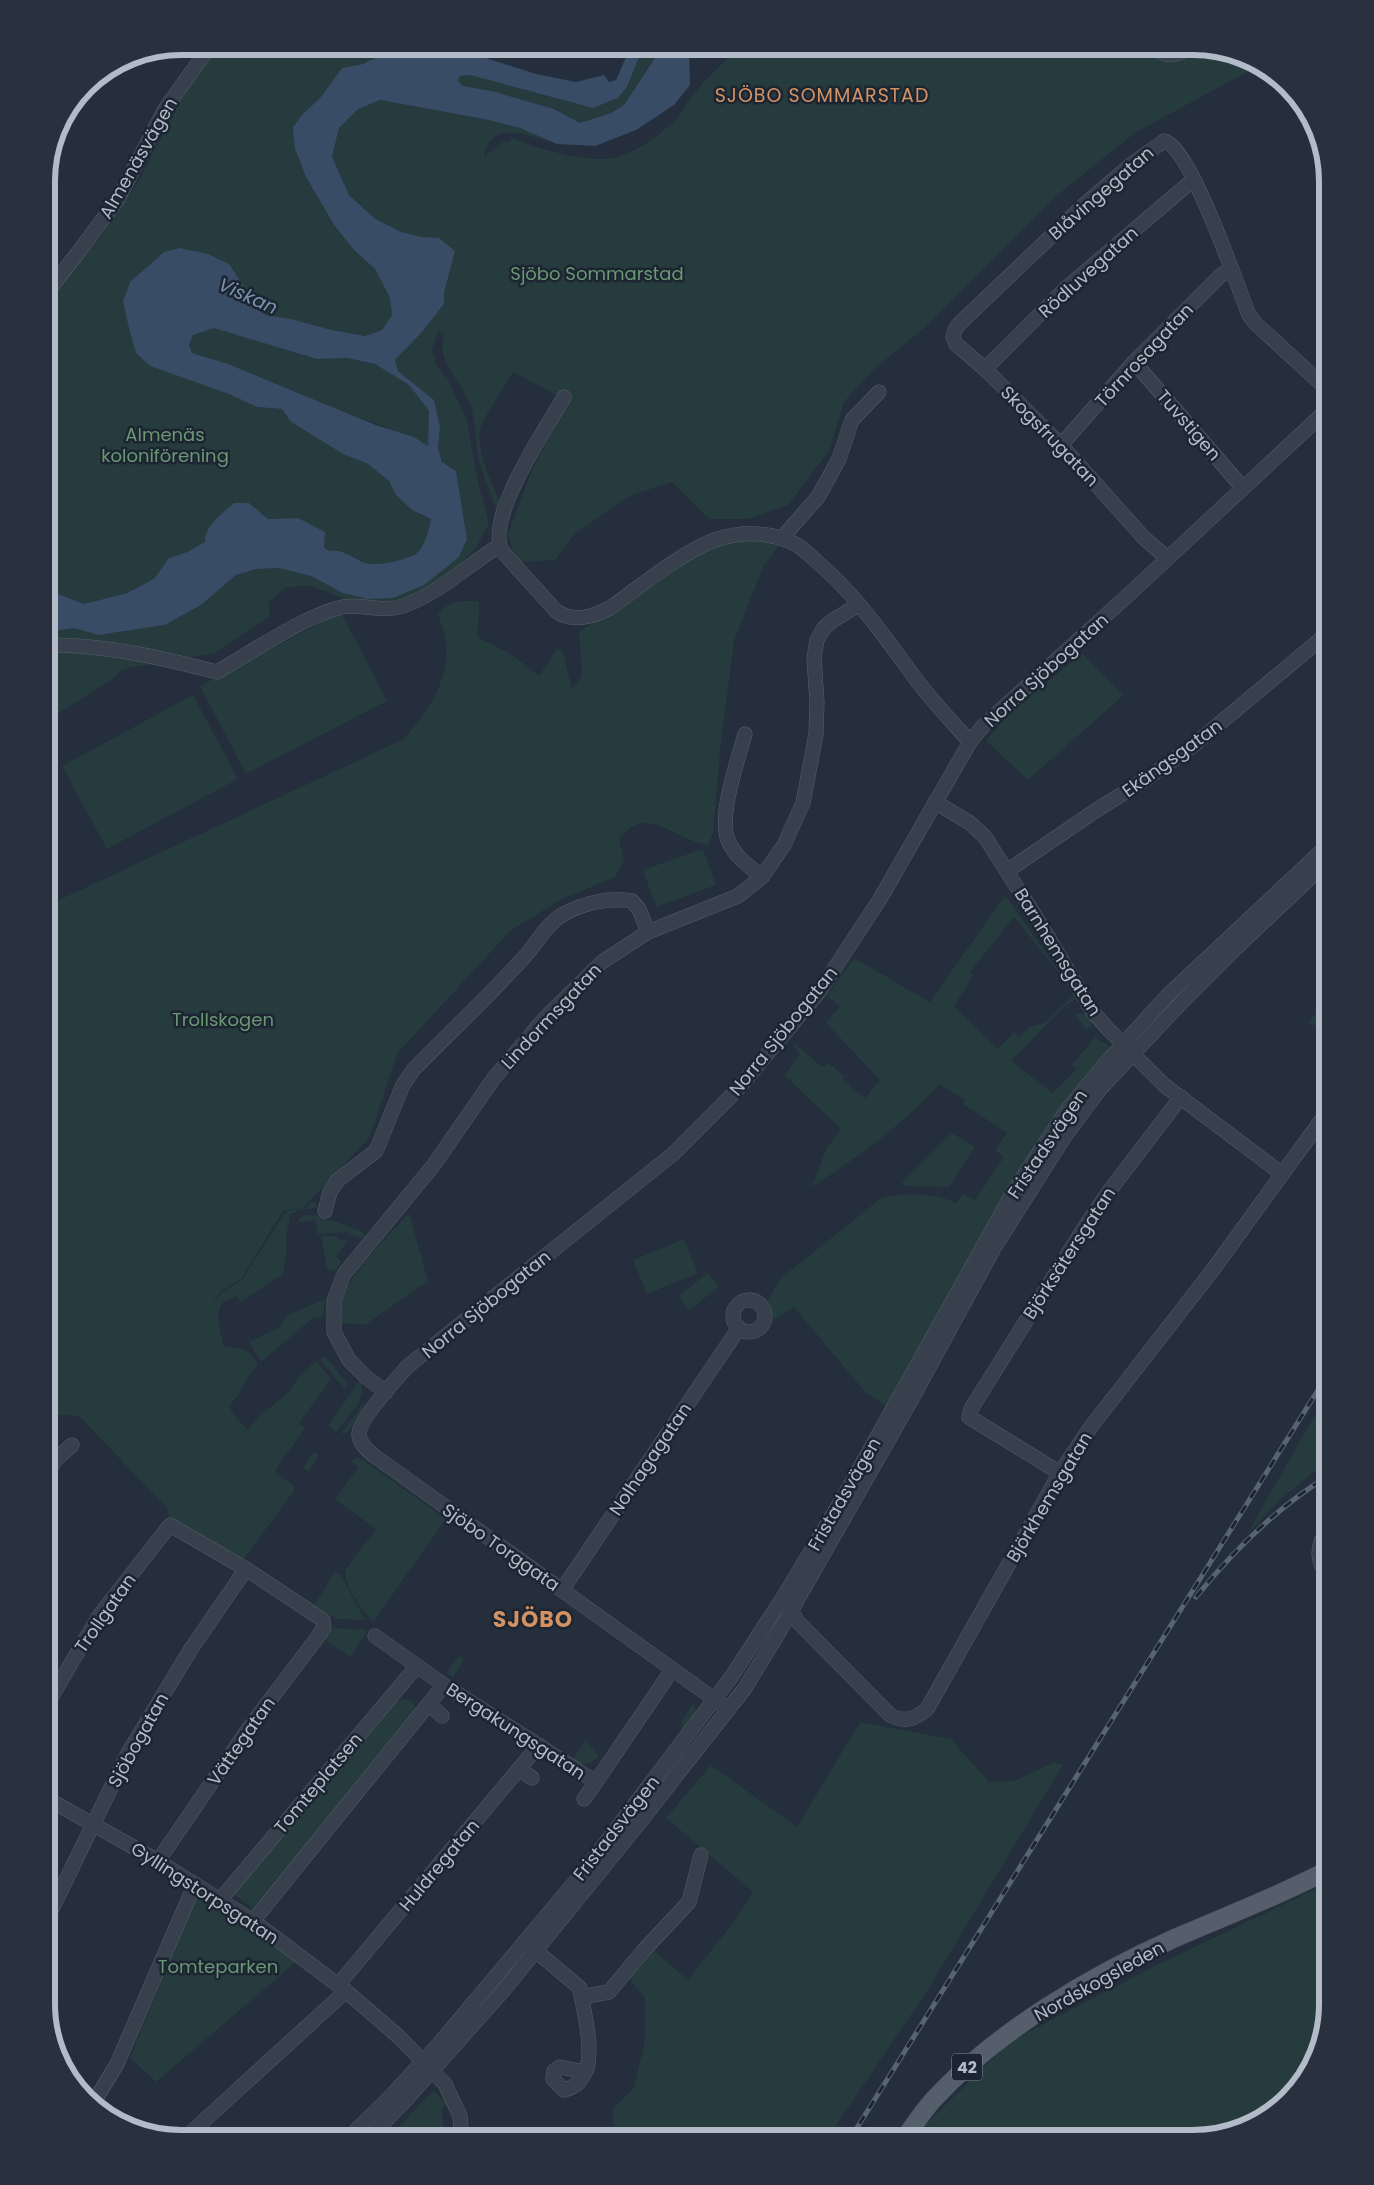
<svg xmlns="http://www.w3.org/2000/svg" width="1374" height="2185" viewBox="0 0 1374 2185" font-family="Poppins,sans-serif">
  <style>
    .green { fill: #253b3d }
    .water { fill: #394c65; fill-rule: evenodd }
    .lines { fill: none; stroke-linecap: round; stroke-linejoin: round }
    .minor-casing { stroke: #555e6a; stroke-width: 15 }
    .major-casing { stroke: #404955; stroke-width: 19 }
    .minor { stroke: #37404c; stroke-width: 14 }
    .major { stroke: #555f6c; stroke-width: 18 }
    .rail-casing { stroke: #596473; stroke-width: 5 }
    .rail { stroke: #1c2531; stroke-width: 3; stroke-dasharray: 9; stroke-linecap: butt }
    .labels { text-anchor: middle; dominant-baseline: central; stroke-width: 5; stroke-linejoin: round; paint-order: stroke }
    .shield { fill: #1c2531; stroke: #868e9b; stroke-width: 1 }
    .shield-label { font-size: 16px; font-weight: bold; fill: #b3bbc8 }
    .street-label { font-size: 18px; fill: #b3bbc8; stroke: #1c2531 }
    .park-label { font-size: 18px; fill: #6a9874; stroke: #1c2531 }
    .neighbourhood-label { font-size: 19px; letter-spacing: 1px; fill: #d29263; stroke: #1c2531 }
    .water-label { font-size: 19px; font-style: italic; fill: #7b92af; stroke: #1c2531 }
    .district-label { font-size: 22px; font-weight: bold; letter-spacing: 1px; fill: #d29263; stroke: #1c2531 }
    .rim { fill: none; stroke: #b3bbc8; stroke-width: 6 }
  </style>
  <rect width="100%" height="100%" fill="#242e3c"/>
  <g class="green">
    <path d="M 218,46 L 358,46 L 360,49 C 374,49 404,43 416,48 L 415,56 L 394,54 L 379,56 L 363,64 L 342,68 L 321,97 L 303,114 L 295,149 L 306,177 L 334,225 L 355,251 L 375,269 L 390,298 L 392,315 L 382,330 L 365,336 L 332,330 L 291,319 L 266,315 L 252,305 L 244,287 L 164,252 L 130,282 L 123,301 L 136,353 L 150,366 L 230,394 L 257,407 L 282,409 L 291,422 L 343,454 L 368,464 L 389,481 L 396,495 L 412,510 L 431,519 C 429,530 427,544 418,552 C 411,559 379,566 369,564 C 354,560 345,548 329,551 L 298,518 L 268,519 L 249,503 L 205,542 L 187,552 L 169,558 L 154,579 L 127,593 L 84,604 L 46,589 L 47,302 L 101,236 L 127,199 L 143,173 L 178,103 L 203,65 Z"/>
    <polygon points="660,46 657,55 624,105 611,113 580,123 554,109 492,91 463,86 458,81 460,76 470,75 593,108 618,98 627,87 638,60 648,48"/>
    <path d="M 742,46 L 1157,47 L 1170,50 C 1191,36 1237,58 1259,66 L 1136,132 L 1055,197 L 923,329 L 873,370 L 844,402 L 830,449 L 788,505 L 748,519 L 709,519 L 672,482 L 629,496 L 576,533 L 555,560 L 520,562 L 511,546 L 508,534 L 531,472 L 568,401 L 513,372 C 506,384 481,421 480,431 C 476,450 493,489 502,505 L 498,519 C 495,499 484,481 479,460 C 475,441 477,419 468,400 C 458,378 436,360 444,335 L 438,331 L 432,351 L 437,367 L 448,379 L 467,420 L 478,482 L 489,523 L 476,548 L 440,584 L 397,602 L 352,602 L 312,586 L 300,586 L 285,588 L 269,602 L 270,616 L 215,653 L 123,669 L 110,681 L 60,712 L 46,722 L 46,632 L 74,628 L 98,635 L 165,625 L 201,605 L 236,575 L 255,569 L 279,568 L 311,576 L 343,593 L 467,539 L 456,471 L 443,463 L 438,448 L 440,427 L 434,400 L 398,371 L 395,360 L 423,331 L 444,304 L 444,293 L 455,251 L 439,238 L 422,237 L 401,232 L 374,218 L 349,195 L 332,158 L 339,128 L 358,108 L 379,100 L 484,119 L 520,128 L 557,144 C 530,137 490,117 484,157 L 504,141 L 508,142 L 513,138 C 538,149 595,166 621,156 C 640,149 661,134 675,120 C 682,113 687,103 693,95 C 707,77 724,61 742,46 Z"/>
    <path d="M 214,327 L 317,359 L 347,358 L 375,364 L 409,385 L 429,411 L 428,447 C 405,431 376,425 350,414 C 297,393 246,369 192,353 L 189,345 L 193,335 Z"/>
    <path d="M 737,538 L 781,543 L 763,567 L 734,641 L 720,751 L 713,834 L 708,845 C 676,841 646,802 619,839 L 624,860 L 615,877 L 560,900 L 509,932 L 397,1054 L 370,1137 L 304,1207 L 283,1211 L 241,1279 L 221,1291 L 210,1308 L 222,1292 L 242,1280 L 285,1212 L 307,1207 L 312,1201 L 318,1207 L 297,1211 L 290,1215 L 286,1237 L 287,1251 L 283,1274 L 240,1302 L 237,1296 L 222,1302 C 215,1317 220,1330 224,1346 C 245,1350 247,1346 258,1365 C 250,1375 245,1381 240,1392 C 237,1400 226,1402 232,1412 C 236,1419 244,1423 247,1431 L 258,1417 L 289,1392 L 298,1378 L 316,1361 L 331,1379 L 299,1423 L 305,1428 L 275,1471 L 295,1487 L 294,1491 L 243,1560 L 170,1517 L 167,1512 L 169,1507 L 168,1509 L 79,1416 L 46,1414 L 46,906 L 404,739 C 426,713 448,684 446,647 C 446,636 441,624 438,614 C 449,601 463,599 479,602 C 480,615 476,626 479,638 C 502,648 521,660 539,676 L 556,650 L 562,649 L 572,689 L 582,676 L 579,632 L 715,542 Z"/>
    <polygon points="341,612 387,701 246,774 200,686"/>
    <polygon points="1082,653 1124,695 1028,780 986,741 1006,717"/>
    <polygon points="193,695 238,779 107,849 62,766"/>
    <polygon points="703,849 716,885 656,907 643,870"/>
    <path d="M 1005,895 L 1065,980 L 1014,917 L 970,972 L 974,975 L 954,1006 L 998,1049 L 1014,1032 L 1019,1037 L 1029,1027 L 1046,1022 L 1074,995 L 1077,998 L 1063,1008 L 1011,1061 L 1053,1093 L 1077,1069 L 1072,1065 L 1095,1037 L 1111,1047 L 988,1224 L 886,1406 L 865,1392 L 794,1307 L 774,1320 L 768,1300 L 781,1278 L 880,1199 C 902,1192 935,1192 956,1203 L 963,1194 L 975,1200 L 1004,1157 L 995,1150 L 1007,1133 L 963,1104 L 965,1100 L 940,1084 C 901,1126 860,1156 812,1187 L 826,1149 L 841,1129 L 784,1075 L 800,1054 L 793,1046 L 795,1044 L 821,1066 L 825,1066 L 828,1062 L 845,1077 L 843,1080 L 865,1098 L 880,1080 L 826,1023 L 840,1006 L 827,996 L 854,958 L 930,1002 Z"/>
    <polygon points="1328,996 1328,1025 1323,1032 1309,1022"/>
    <polygon points="1080,1013 1087,1014 1091,1019 1091,1026 1086,1030 1075,1014"/>
    <polygon points="952,1133 975,1147 949,1187 903,1186 902,1183"/>
    <path d="M 409,1213 L 428,1281 L 365,1325 L 342,1323 C 342,1318 341,1312 341,1307 C 346,1274 387,1238 409,1213 Z"/>
    <polygon points="307,1215 319,1216 362,1231 364,1236 361,1238 349,1235 348,1232 318,1234 315,1220 296,1223 302,1216"/>
    <polygon points="321,1236 337,1236 338,1239 348,1241 336,1256 341,1262 337,1269 332,1271 327,1269"/>
    <polygon points="684,1239 698,1273 647,1294 633,1260"/>
    <polygon points="708,1273 719,1287 689,1310 678,1296"/>
    <polygon points="325,1299 323,1316 313,1318 261,1362 249,1342 278,1328 288,1315"/>
    <polygon points="325,1356 348,1384 344,1388 320,1360"/>
    <path d="M 359,1381 C 371,1396 345,1420 336,1432 L 328,1426 Z"/>
    <polygon points="1328,1392 1328,1460 1280,1500 1246,1536"/>
    <polygon points="363,1404 365,1404 349,1431 340,1435"/>
    <polygon points="314,1452 319,1455 308,1471 303,1468"/>
    <path d="M 358,1458 L 362,1459 L 446,1519 L 373,1622 C 362,1609 345,1588 345,1570 L 376,1529 L 335,1499 L 359,1467 L 351,1461 Z"/>
    <polygon points="335,1572 341,1575 365,1620 337,1619 314,1605"/>
    <polygon points="332,1628 366,1630 367,1632 350,1657 324,1639"/>
    <polygon points="459,1656 464,1660 453,1678 446,1672"/>
    <polygon points="402,1699 410,1700 414,1703 416,1710 253,1908 233,1894 391,1704"/>
    <polygon points="694,1703 696,1713 680,1735 682,1720"/>
    <polygon points="860,1722 951,1739 989,1782 1015,1781 1054,1762 1063,1765 929,1988 827,2139 615,2139 612,2109 633,2089 645,2041 645,1998 629,1978 651,1948 688,1980 738,1916 753,1892 666,1818 711,1765 797,1827"/>
    <polygon points="586,1740 599,1756 590,1764 578,1763 572,1760"/>
    <polygon points="1328,1883 1328,2004 1305,2078 1253,2125 1193,2139 911,2139 1009,2042 1153,1967"/>
    <polygon points="198,1893 297,1961 156,2082 130,2058"/>
    <polygon points="433,2091 448,2103 442,2109 444,2130 453,2136 453,2139 387,2139"/>
  </g>
  <path class="water" d="M 414,46 L 470,46 L 489,59 L 536,74 L 576,82 L 604,75 L 609,82 L 616,80 L 626,57 L 633,46 L 659,46 L 648,48 L 638,60 L 627,87 L 618,98 L 593,108 L 470,75 L 460,76 L 458,81 L 463,86 L 492,91 L 554,109 L 580,123 L 611,113 L 624,105 L 657,55 L 660,46 L 689,46 L 690,85 L 674,105 L 636,130 L 595,146 L 557,144 L 520,128 L 484,119 L 380,100 L 358,109 L 339,128 L 332,157 L 349,195 L 374,218 L 401,232 L 422,237 L 439,238 L 455,251 L 444,293 L 444,304 L 423,331 L 395,360 L 398,371 L 434,400 L 440,427 L 438,448 L 442,462 L 456,471 L 467,539 L 459,557 L 424,585 L 393,598 L 368,599 L 343,593 L 311,576 L 279,568 L 256,569 L 236,575 L 201,605 L 165,625 L 98,635 L 74,628 L 46,632 L 46,589 L 84,604 L 127,593 L 154,579 L 169,558 L 187,552 L 205,542 C 205,525 222,514 234,503 L 249,503 L 268,519 L 298,518 L 325,532 L 324,547 L 329,551 C 346,548 356,563 371,564 C 382,565 412,559 419,551 C 426,542 429,530 431,519 L 412,510 L 396,495 L 389,481 L 368,464 L 343,454 L 291,422 L 282,409 L 257,407 L 229,394 L 150,366 L 136,353 L 128,324 L 123,301 L 130,282 L 164,252 L 179,248 L 208,254 L 229,264 L 244,287 L 252,305 L 266,315 L 291,319 L 332,330 L 365,336 L 382,330 L 392,315 L 390,298 L 375,269 L 355,251 L 334,225 L 306,177 L 295,149 L 293,127 L 303,114 L 321,97 L 342,68 L 363,64 L 379,56 L 394,54 L 414,56 ZM 214,328 L 317,359 L 347,358 L 375,364 L 409,385 L 429,411 L 428,446 L 414,437 L 376,425 L 228,364 L 192,353 L 189,345 L 193,335 Z"/>
  <g class="lines">
    <defs>
      <g id="minor">
        <path d="M 1150,47 C 1167,58 1174,57 1191,47"/>
        <polyline points="47,292 77,254 118,199 165,109 210,46"/>
        <polyline points="1134,362 1243,488"/>
        <polyline points="985,369 1064,290 1187,185 1195,181"/>
        <path d="M 564,397 C 546,429 485,517 502,551 L 556,611 C 573,623 592,617 610,608 C 638,588 686,549 718,539 C 743,531 772,532 795,544 C 803,548 810,555 816,561 C 856,594 887,640 918,682 C 934,703 953,723 970,742"/>
        <polyline points="1061,445 1134,362 1221,275 1231,270"/>
        <polyline points="782,538 818,497 839,459 852,420 879,392"/>
        <path d="M 1167,558 L 1144,538 L 1061,445 L 985,369 L 956,344 L 953,337 L 955,330 L 959,324 L 1085,204 L 1133,163 L 1164,141 C 1191,147 1237,286 1249,315 L 1255,323 L 1328,390"/>
        <path d="M 46,645 C 103,644 162,658 217,672 C 252,652 304,616 342,607 C 359,603 382,613 403,606 C 440,593 466,566 499,546"/>
        <path d="M 745,734 C 738,760 718,816 728,840 C 734,856 749,866 762,877"/>
        <polyline points="935,802 970,823 985,837 1036,917 1093,1012 1107,1028 1164,1085 1282,1174"/>
        <polyline points="1007,871 1098,809 1145,780 1194,745 1328,633"/>
        <path d="M 325,1211 L 330,1192 L 338,1180 L 376,1151 L 403,1085 L 414,1069 C 451,1031 491,994 527,954 C 538,941 547,924 562,915 C 583,903 609,897 632,901 L 639,909 L 648,932"/>
        <circle cx="749" cy="1316" r="16"/>
        <polyline points="386,1392 367,1378 349,1360 334,1332 334,1301 344,1274 433,1166 494,1078 544,1019 602,962 648,932 738,896 762,877 784,845 803,803 816,734 817,702 814,658 817,640 824,628 832,621 858,605"/>
        <polyline points="1060,1473 969,1417 971,1409 1086,1225 1110,1190 1181,1097"/>
        <polyline points="46,1475 56,1459 72,1445"/>
        <path d="M 1328,1576 C 1316,1561 1316,1545 1328,1530"/>
        <polyline points="562,1590 739,1328"/>
        <path d="M 788,1603 L 797,1621 L 890,1715 C 905,1723 915,1719 927,1709 L 1060,1473 L 1090,1428 L 1212,1271 L 1328,1111"/>
        <polyline points="375,1636 444,1685 596,1782 672,1670"/>
        <polyline points="429,1704 442,1716"/>
        <polyline points="46,1706 99,1616 170,1525 246,1569 323,1620 324,1627 317,1638 251,1725 158,1861"/>
        <path d="M 728,1709 L 373,1455 C 366,1449 358,1442 359,1433 C 360,1419 398,1377 408,1366 L 673,1154 L 737,1090 L 819,992 L 880,899 L 970,742 L 984,725 L 1125,598 L 1328,409"/>
        <polyline points="519,1769 532,1778"/>
        <polyline points="46,1798 158,1861 253,1921 346,1991 399,2037 445,2084 460,2116 462,2139"/>
        <polyline points="584,1799 596,1782"/>
        <polyline points="220,1900 417,1666"/>
        <polyline points="46,1921 128,1753 191,1649 246,1569"/>
        <polyline points="253,1921 444,1685"/>
        <path d="M 530,1946 L 580,1988 C 584,2014 593,2043 587,2069 L 580,2071 L 560,2067 L 554,2071 L 553,2079 L 564,2090 C 577,2087 581,2081 587,2069"/>
        <polyline points="338,1985 539,1745"/>
        <polyline points="581,1997 609,1992 644,1950 689,1902 701,1855"/>
        <polyline points="94,2102 117,2064 195,1884"/>
        <polyline points="185,2138 346,1991"/>
        <polyline points="347,2139 389,2098 438,2045 585,1870 732,1676 784,1596 847,1491 1015,1189 1067,1110 1105,1064 1167,996 1328,845"/>
        <polyline points="368,2139 404,2102 503,1991 640,1822 745,1688 775,1639 909,1404 994,1248 1065,1136 1100,1089 1179,1005 1236,948 1328,861"/>
      </g>
      <path id="major" d="M 904,2139 C 914,2125 923,2111 934,2099 C 997,2031 1090,1976 1175,1938 C 1226,1916 1279,1896 1328,1870"/>
    </defs>
    <use href="#minor" class="minor-casing"/>
    <use href="#major" class="major-casing"/>
    <use href="#minor" class="minor"/>
    <use href="#major" class="major"/>
    <defs>
      <g id="rail">
        <path d="M 1196,1597 C 1234,1550 1276,1508 1328,1476"/>
        <polyline points="850,2139 1328,1374"/>
      </g>
    </defs>
    <use href="#rail" class="rail-casing"/>
    <use href="#rail" class="rail"/>
  </g>
  <g class="labels">
    <rect class="shield" x="952" y="2053.5" width="30" height="27" rx="4"/>
    <g class="shield-label">
      <text x="967" y="2067">42</text>
    </g>
    <g class="street-label">
      <text transform="translate(138 158) rotate(-60)">Almenäsvägen</text>
      <text transform="translate(1101 193) rotate(-41)">Blåvingegatan</text>
      <text transform="translate(1088 272) rotate(-42)">Rödluvegatan</text>
      <text transform="translate(1144 355) rotate(-47)">Törnrosagatan</text>
      <text transform="translate(1189 425) rotate(49)">Tuvstigen</text>
      <text transform="translate(1050 436) rotate(46)">Skogsfrugatan</text>
      <text transform="translate(1046 670) rotate(-42)">Norra Sjöbogatan</text>
      <text transform="translate(1172 758) rotate(-36)">Ekängsgatan</text>
      <text transform="translate(1058 952) rotate(58)">Barnhemsgatan</text>
      <text transform="translate(551 1016) rotate(-47)">Lindormsgatan</text>
      <text transform="translate(783 1031) rotate(-51)">Norra Sjöbogatan</text>
      <text transform="translate(1047 1144) rotate(-56)">Fristadsvägen</text>
      <text transform="translate(1069 1253) rotate(-57)">Björksätersgatan</text>
      <text transform="translate(486 1304) rotate(-39)">Norra Sjöbogatan</text>
      <text transform="translate(650 1459) rotate(-56)">Nolhagagatan</text>
      <text transform="translate(844 1494) rotate(-60)">Fristadsvägen</text>
      <text transform="translate(1049 1497) rotate(-59)">Björkhemsgatan</text>
      <text transform="translate(501 1547) rotate(35)">Sjöbo Torggata</text>
      <text transform="translate(105 1613) rotate(-55)">Trollgatan</text>
      <text transform="translate(516 1731) rotate(33)">Bergakungsgatan</text>
      <text transform="translate(138 1740) rotate(-61)">Sjöbogatan</text>
      <text transform="translate(241 1741) rotate(-55)">Vättegatan</text>
      <text transform="translate(318 1783) rotate(-50)">Tomteplatsen</text>
      <text transform="translate(616 1828) rotate(-52)">Fristadsvägen</text>
      <text transform="translate(439 1865) rotate(-50)">Huldregatan</text>
      <text transform="translate(205 1893) rotate(33)">Gyllingstorpsgatan</text>
      <text transform="translate(1099 1981) rotate(-29)">Nordskogsleden</text>
    </g>
    <g class="park-label">
      <text x="597" y="273">Sjöbo Sommarstad</text>
      <text x="165" y="434">Almenäs<tspan x="165" dy="21">koloniförening</tspan></text>
      <text x="223" y="1019">Trollskogen</text>
      <text x="218" y="1966">Tomteparken</text>
    </g>
    <g class="neighbourhood-label">
      <text x="822" y="95">SJÖBO SOMMARSTAD</text>
    </g>
    <g class="water-label">
      <text transform="translate(248 296) rotate(24)">Viskan</text>
    </g>
    <g class="district-label">
      <text x="533" y="1619">SJÖBO</text>
    </g>
  </g>
  <path d="M0 0H1374V2185H0ZM181 55H1193A126 126 0 0 1 1319 181V2004A126 126 0 0 1 1193 2130H181A126 126 0 0 1 55 2004V181A126 126 0 0 1 181 55Z" fill="#28313d" fill-rule="evenodd"/>
  <path class="rim" d="M181 55H1193A126 126 0 0 1 1319 181V2004A126 126 0 0 1 1193 2130H181A126 126 0 0 1 55 2004V181A126 126 0 0 1 181 55Z"/>
</svg>
